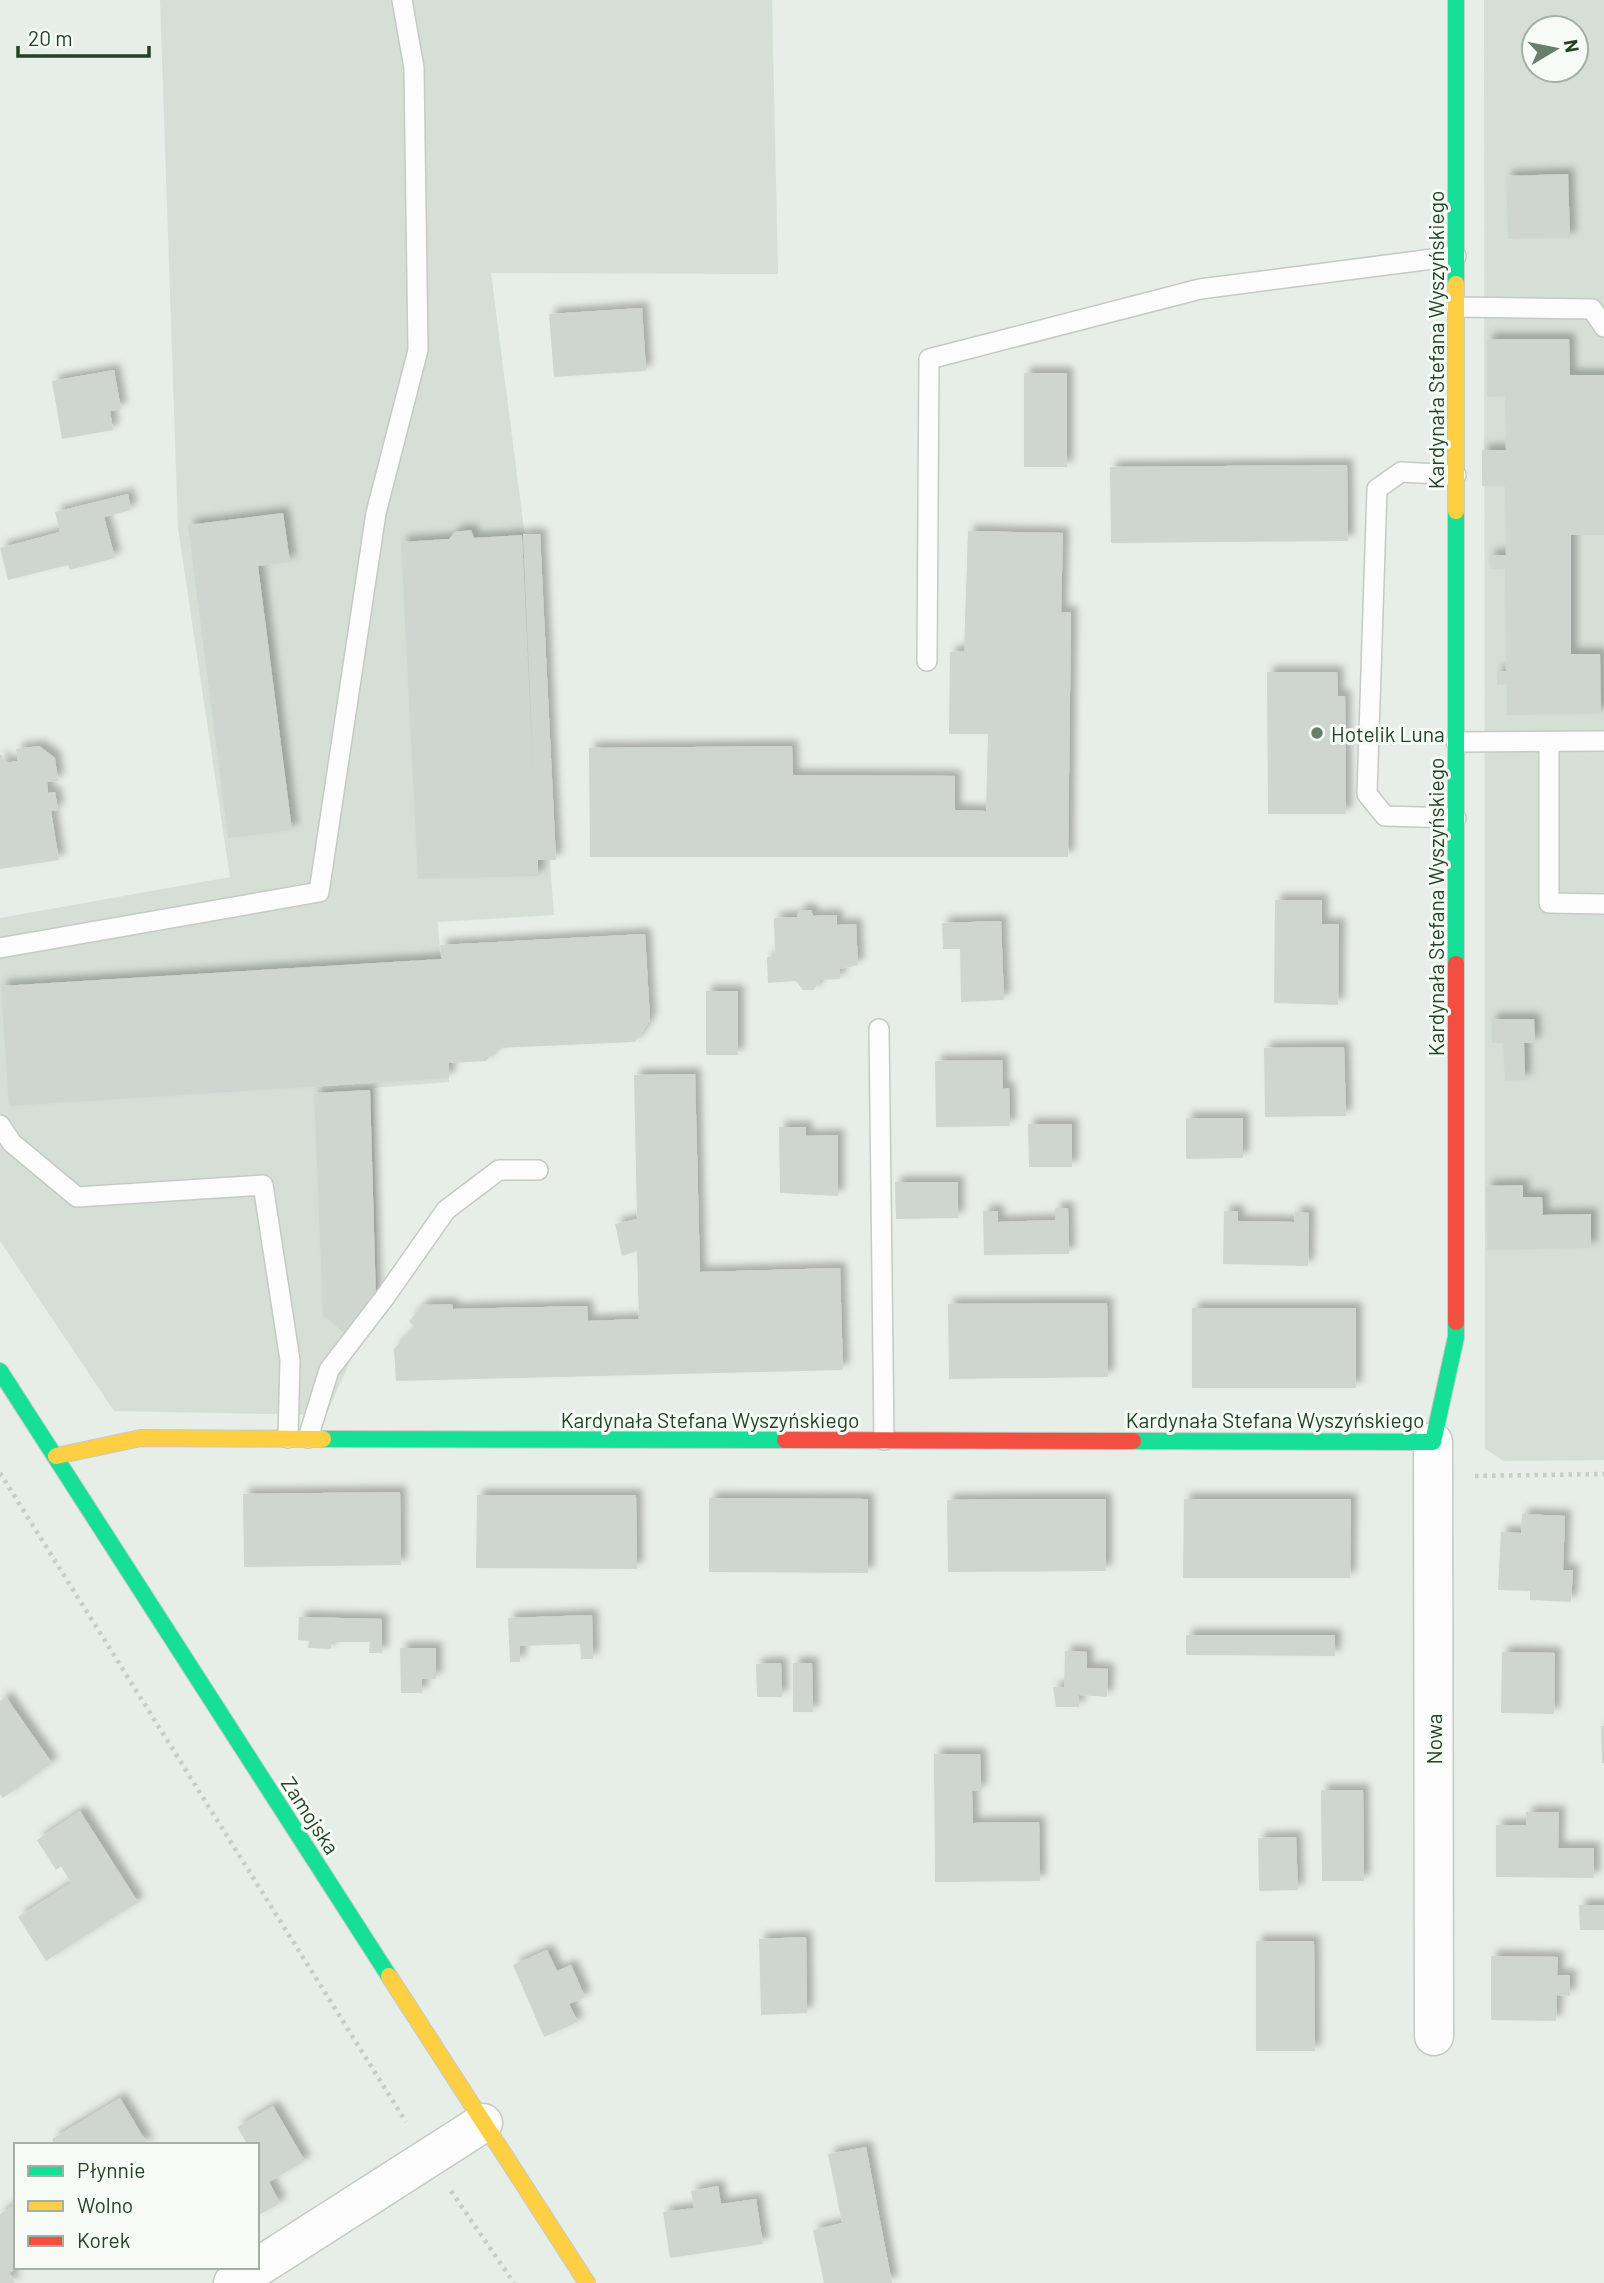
<svg xmlns="http://www.w3.org/2000/svg" width="1604" height="2283" viewBox="0 0 1604 2283" font-family="Barlow,sans-serif">
  <style>
    .built { fill: #d5dfd5; fill-rule: evenodd }
    .building { fill: #cfd6d0; filter: url(#shadow) }
    .lines { fill: none; stroke-linecap: round; stroke-linejoin: round }
    .lane-casing { stroke: #c4cac4; stroke-width: 22 }
    .street-casing { stroke: #c4cac4; stroke-width: 41 }
    .fast-casing { stroke: #c2cbc4; stroke-width: 18 }
    .slow-casing { stroke: #c2cbc4; stroke-width: 18 }
    .jam-casing { stroke: #c2cbc4; stroke-width: 18 }
    .path { stroke: #c6cec7; stroke-width: 4.5; stroke-dasharray: 3.5 5; stroke-linecap: butt }
    .lane { stroke: #fbfcfb; stroke-width: 19 }
    .street { stroke: #fbfcfb; stroke-width: 38 }
    .fast { stroke: #16e098; stroke-width: 16 }
    .slow { stroke: #ffcf43; stroke-width: 16 }
    .jam { stroke: #f24e42; stroke-width: 16 }
    .poi-dot { fill: #677e6a; stroke: #f7fbf6; stroke-width: 2.5 }
    .labels { text-anchor: middle; dominant-baseline: central; stroke-width: 6; stroke-linejoin: round; paint-order: stroke }
    .street-label { font-size: 21px; fill: #224327; stroke: #f7fbf6 }
    .poi-label { font-size: 21px; fill: #224327; stroke: #f7fbf6; text-anchor: start }
  </style>
  <defs>
    <filter id="shadow"><feDropShadow dx="6" dy="-6" stdDeviation="3.5" flood-color="#0004"/></filter>
  </defs>
  <rect width="100%" height="100%" fill="#e7ede7"/>
  <g class="built">
    <polygon points="160,0 772,0 778,274 491,273 525,537 554,915 438,922 449,1082 373,1088 378,1299 326,1415 114,1411 0,1241 0,918 230,877 178,528"/>
    <path d="M 1484,0 L 1604,0 L 1604,1460 L 1504,1461 L 1485,1449 ZM 1534,28 L 1576,28 L 1576,70 L 1534,70 Z"/>
  </g>
  <g class="building">
    <polygon points="1568,174 1570,238 1508,239 1506,176"/>
    <polygon points="642,308 646,371 554,377 549,314"/>
    <polygon points="1487,339 1569,339 1570,375 1604,375 1604,535 1571,535 1571,654 1600,654 1601,714 1507,715 1507,684 1497,685 1497,671 1506,671 1505,569 1490,569 1489,555 1506,555 1505,486 1482,486 1482,450 1506,450 1505,396 1487,397"/>
    <polygon points="114,370 121,409 110,411 113,430 62,439 52,381"/>
    <rect x="1024" y="373" width="43" height="94"/>
    <polygon points="1347,465 1348,541 1111,543 1110,467"/>
    <polygon points="128,494 131,510 104,517 115,558 70,570 68,565 8,580 0,548 60,532 55,512"/>
    <polygon points="283,513 290,562 258,566 292,830 228,838 188,525"/>
    <polygon points="471,530 474,538 522,535 534,787 523,534 540,534 556,860 538,860 538,876 418,879 401,542 449,539 455,532"/>
    <polygon points="968,531 1063,533 1061,612 1071,612 1068,857 590,857 589,748 792,746 793,775 955,776 955,810 986,811 988,734 949,734 950,652 964,651"/>
    <polygon points="1267,672 1337,672 1338,696 1345,696 1346,814 1268,814"/>
    <polygon points="39,746 55,758 58,781 47,782 48,793 55,792 58,810 51,811 59,860 0,869 0,755 2,755 4,763 18,761 16,749"/>
    <polygon points="1275,900 1322,900 1322,924 1339,924 1338,1005 1274,1003"/>
    <polygon points="799,910 811,910 813,916 837,915 837,925 856,924 858,965 840,969 840,979 820,980 814,990 803,990 796,981 768,983 767,957 775,957 774,918 797,917"/>
    <polygon points="1001,921 1004,1000 961,1002 960,949 943,949 942,923"/>
    <polygon points="645,934 650,1020 635,1042 497,1048 486,1061 449,1063 449,1078 9,1106 1,986 442,959 440,945"/>
    <rect x="706" y="991" width="32" height="64"/>
    <polygon points="1491,1019 1534,1019 1535,1043 1524,1043 1525,1080 1505,1081 1503,1043 1492,1043"/>
    <polygon points="1344,1047 1346,1116 1265,1117 1264,1048"/>
    <polygon points="1002,1060 1003,1089 1009,1088 1010,1126 936,1127 935,1061"/>
    <polygon points="695,1074 700,1272 840,1268 843,1370 396,1381 394,1349 415,1328 409,1321 423,1305 452,1304 453,1309 587,1306 588,1321 639,1319 637,1251 622,1256 615,1224 637,1219 634,1075"/>
    <polygon points="370,1090 376,1301 348,1336 323,1316 314,1093"/>
    <polygon points="1186,1118 1243,1118 1243,1158 1186,1159"/>
    <polygon points="1028,1124 1072,1124 1072,1167 1029,1167"/>
    <polygon points="779,1127 806,1127 806,1136 838,1135 838,1196 780,1193"/>
    <polygon points="895,1182 958,1182 958,1218 896,1219"/>
    <polygon points="1523,1185 1523,1197 1542,1197 1543,1215 1591,1214 1591,1248 1487,1250 1486,1186"/>
    <polygon points="1055,1208 1068,1208 1069,1254 984,1255 983,1211 998,1211 998,1222 1055,1220"/>
    <polygon points="1224,1211 1238,1211 1238,1221 1294,1222 1295,1212 1309,1213 1308,1266 1223,1264"/>
    <polygon points="1107,1303 1108,1377 949,1379 948,1304"/>
    <rect x="1192" y="1308" width="164" height="80"/>
    <polygon points="400,1492 401,1565 244,1567 243,1494"/>
    <polygon points="477,1495 636,1495 637,1569 476,1568"/>
    <polygon points="709,1498 868,1499 868,1573 709,1572"/>
    <polygon points="1027,1499 1106,1499 1106,1571 948,1572 947,1500"/>
    <polygon points="1184,1499 1351,1499 1350,1578 1183,1578"/>
    <polygon points="1522,1514 1565,1516 1563,1570 1573,1570 1571,1602 1530,1600 1530,1591 1498,1590 1501,1532 1521,1533"/>
    <polygon points="592,1615 593,1659 581,1659 580,1644 520,1646 520,1662 510,1662 508,1618"/>
    <polygon points="299,1617 382,1619 382,1653 369,1653 370,1642 331,1642 331,1649 308,1648 309,1641 298,1640"/>
    <polygon points="1186,1635 1335,1635 1335,1656 1186,1655"/>
    <polygon points="400,1648 436,1648 436,1679 422,1679 422,1693 401,1693"/>
    <polygon points="1065,1651 1087,1652 1087,1668 1108,1669 1107,1697 1079,1695 1079,1707 1056,1707 1053,1687 1064,1687"/>
    <polygon points="1502,1652 1555,1653 1554,1714 1501,1713"/>
    <polygon points="781,1663 782,1697 757,1697 756,1664"/>
    <polygon points="793,1663 812,1663 813,1712 793,1712"/>
    <polygon points="6,1697 52,1763 3,1798 0,1794 0,1701"/>
    <polygon points="1601,1726 1604,1726 1604,1763 1602,1763"/>
    <polygon points="934,1754 980,1754 981,1791 972,1791 973,1823 1039,1822 1040,1881 935,1882"/>
    <polygon points="1321,1790 1363,1790 1364,1881 1322,1881"/>
    <polygon points="80,1811 138,1902 46,1961 18,1917 71,1883 61,1866 56,1870 37,1840"/>
    <polygon points="1526,1812 1559,1812 1558,1848 1594,1848 1594,1878 1496,1877 1496,1825 1526,1825"/>
    <polygon points="1296,1837 1298,1890 1259,1891 1258,1838"/>
    <polygon points="1579,1905 1604,1905 1604,1930 1580,1930"/>
    <polygon points="806,1937 807,2013 761,2015 759,1939"/>
    <polygon points="1256,1941 1314,1941 1315,2051 1256,2051"/>
    <polygon points="547,1950 557,1971 571,1965 585,1997 569,2004 578,2022 544,2037 513,1965"/>
    <polygon points="1491,1956 1558,1957 1557,1975 1570,1975 1570,1996 1557,1995 1556,2021 1491,2020"/>
    <polygon points="120,2098 148,2145 55,2145 52,2139"/>
    <polygon points="273,2106 305,2161 269,2182 280,2203 257,2216 257,2145 242,2145 246,2142 237,2127"/>
    <polygon points="866,2147 892,2283 824,2283 813,2230 842,2223 828,2154"/>
    <polygon points="718,2186 721,2204 756,2199 763,2244 670,2258 663,2212 694,2208 691,2191"/>
    <polygon points="16,2204 16,2267 19,2267 9,2273 15,2283 0,2283 0,2214"/>
  </g>
  <g class="lines">
    <defs>
      <g id="lane">
        <polyline points="1456,307 1592,309 1604,327"/>
        <polyline points="1456,475 1401,472 1377,489 1367,794 1385,816 1456,818"/>
        <polyline points="927,661 929,359 1200,289 1456,256"/>
        <polyline points="1456,742 1604,741"/>
        <polyline points="1549,742 1549,903 1604,904"/>
        <polyline points="0,948 319,892 376,513 418,350 414,68 402,0"/>
        <polyline points="879,1029 884,1440"/>
        <polyline points="0,1125 12,1143 77,1197 263,1185 290,1360 288,1438"/>
        <polyline points="308,1438 329,1370 385,1297 446,1210 499,1170 538,1170"/>
      </g>
      <g id="street">
        <polyline points="1433,1442 1434,2036"/>
        <polyline points="233,2283 483,2123"/>
      </g>
      <g id="fast">
        <polyline points="1456,0 1456,284"/>
        <polyline points="1456,511 1456,964"/>
        <polyline points="0,1371 389,1976"/>
        <polyline points="323,1439 785,1440"/>
        <polyline points="1133,1441 1433,1442 1456,1337 1456,1322"/>
      </g>
      <g id="slow">
        <polyline points="1456,284 1456,511"/>
        <polyline points="56,1456 141,1438 323,1439"/>
        <polyline points="389,1976 587,2283"/>
      </g>
      <g id="jam">
        <polyline points="1456,964 1456,1322"/>
        <polyline points="785,1440 1133,1441"/>
      </g>
    </defs>
    <use href="#lane" class="lane-casing"/>
    <use href="#street" class="street-casing"/>
    <use href="#fast" class="fast-casing"/>
    <use href="#slow" class="slow-casing"/>
    <use href="#jam" class="jam-casing"/>
    <g class="path">
      <polyline points="0,1473 406,2122"/>
      <polyline points="1475,1476 1604,1474"/>
      <polyline points="451,2191 514,2283"/>
    </g>
    <use href="#lane" class="lane"/>
    <use href="#street" class="street"/>
    <use href="#fast" class="fast"/>
    <use href="#slow" class="slow"/>
    <use href="#jam" class="jam"/>
  </g>
  <circle class="poi-dot" cx="1317" cy="733" r="7"/>
  <g class="labels">
    <g class="street-label">
      <text transform="translate(1435 340) rotate(-90)">Kardynała Stefana Wyszyńskiego</text>
      <text transform="translate(1435 907) rotate(-90)">Kardynała Stefana Wyszyńskiego</text>
      <text x="710" y="1419">Kardynała Stefana Wyszyńskiego</text>
      <text x="1275" y="1419">Kardynała Stefana Wyszyńskiego</text>
      <text transform="translate(1433 1739) rotate(-90)">Nowa</text>
      <text transform="translate(311 1815) rotate(57)">Zamojska</text>
    </g>
    <g class="poi-label">
      <text x="1331" y="733">Hotelik Luna</text>
    </g>
  </g>
  <rect x="14" y="2143" width="245" height="126" fill="#f7fbf6" stroke="#a2b1a3" stroke-width="2"/>
  <rect x="28" y="2166" width="35" height="10" fill="#16e098" stroke="#a2b1a3" stroke-width="2"/>
  <text x="77" y="2178" font-size="21" fill="#224327">Płynnie</text>
  <rect x="28" y="2201" width="35" height="10" fill="#ffcf43" stroke="#a2b1a3" stroke-width="2"/>
  <text x="77" y="2213" font-size="21" fill="#224327">Wolno</text>
  <rect x="28" y="2236" width="35" height="10" fill="#f24e42" stroke="#a2b1a3" stroke-width="2"/>
  <text x="77" y="2248" font-size="21" fill="#224327">Korek</text>
  <g transform="translate(1555 49) rotate(80)"><circle r="33" fill="#f7fbf6" stroke="#a2b1a3" stroke-width="2"/>
  <path d="M0-5L12 26L0 18L-12 26Z" fill="#677e6a"/>
  <text y="-10" font-size="19" font-weight="bold" text-anchor="middle" fill="#224327">N</text>
  </g>
  <path d="M18 46v10h131v-10" fill="none" stroke="#224327" stroke-width="3.5"/>
  <text x="28" y="46" font-size="21" fill="#224327" stroke="#f7fbf6" stroke-width="5" paint-order="stroke">20 m</text>
</svg>
